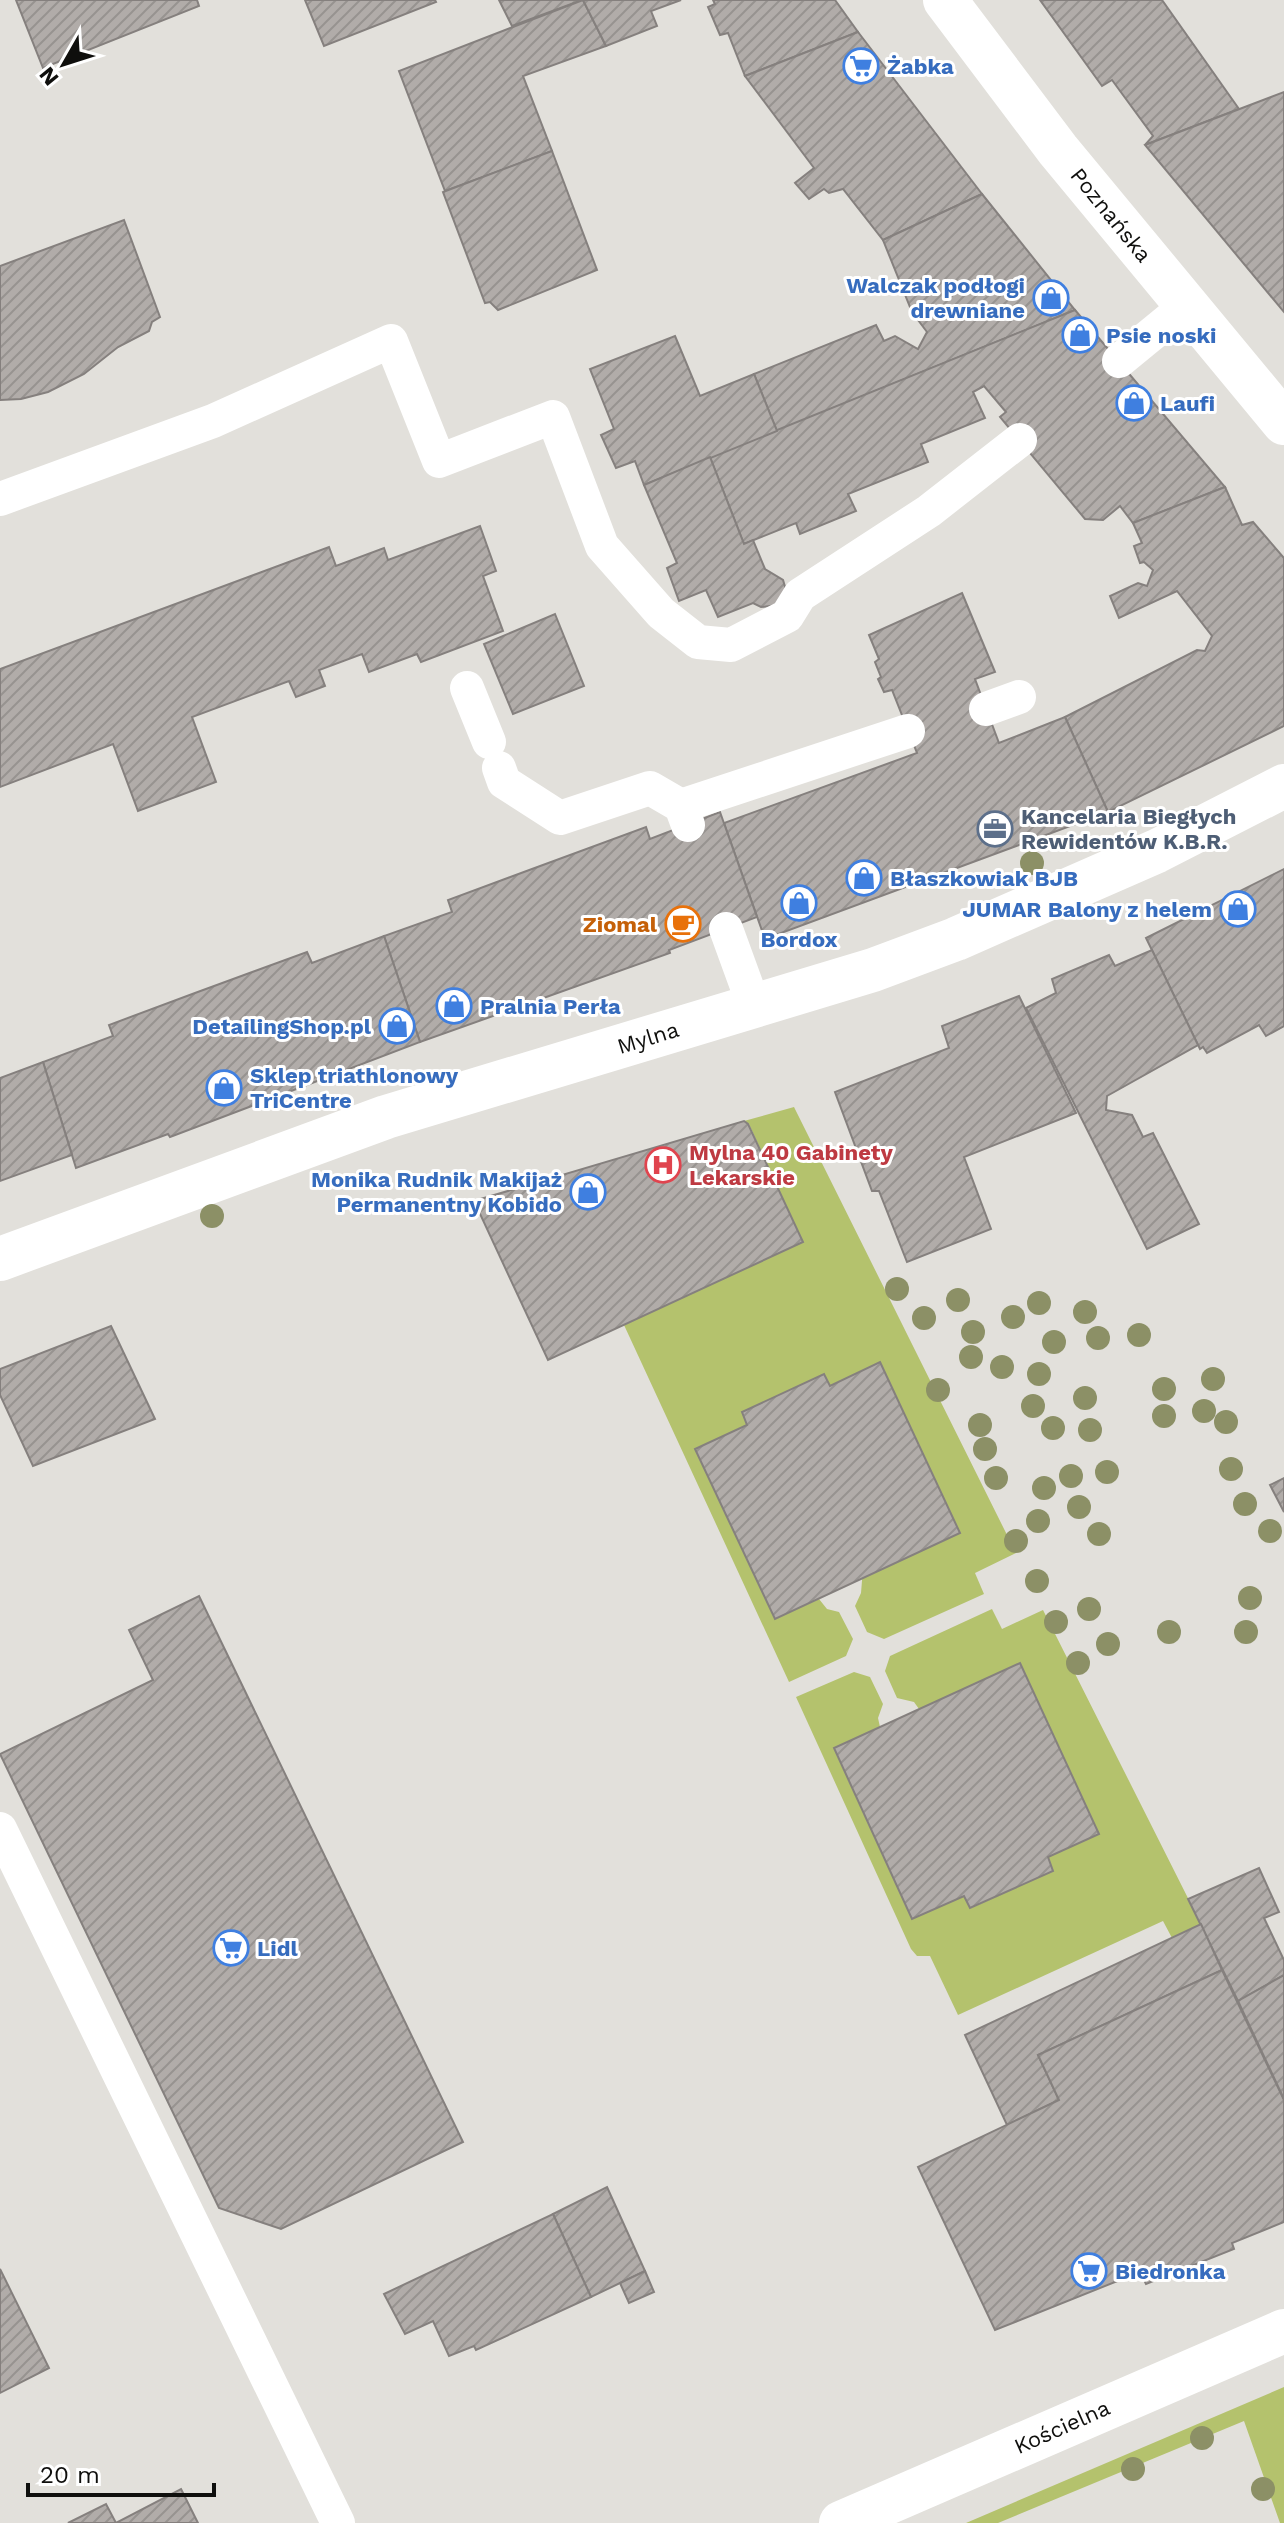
<svg xmlns="http://www.w3.org/2000/svg" width="1284" height="2523" viewBox="0 0 1284 2523" font-family="'Work Sans',sans-serif">
  <style>
    .green { fill: #b4c26d }
    .building { fill: url(#building-hatch); stroke: #85807e; stroke-width: 2 }
    .lines { fill: none; stroke-linecap: round; stroke-linejoin: round }
    .lane { stroke: #fff; stroke-width: 34 }
    .street { stroke: #fff; stroke-width: 44 }
    .secondary { stroke: #fff; stroke-width: 44 }
    .tree { fill: #8c9066 }
    .labels { text-anchor: middle; dominant-baseline: central; stroke-width: 6; stroke-linejoin: round; paint-order: stroke }
    .shop-label { font-size: 22px; font-weight: bold; fill: #366cbe; stroke: #fff; text-anchor: start }
    .street-label { font-size: 22px; fill: #0f0f0d; stroke: #fff }
    .service-label { font-size: 22px; font-weight: bold; fill: #4e5e75; stroke: #fff; text-anchor: start }
    .food-label { font-size: 22px; font-weight: bold; fill: #c56008; stroke: #fff; text-anchor: end }
    .health-label { font-size: 22px; font-weight: bold; fill: #be3a42; stroke: #fff; text-anchor: start }
  </style>
  <defs>
    <pattern id="building-hatch" width="6" height="6" patternUnits="userSpaceOnUse" patternTransform="scale(2)"><rect width="6" height="6" fill="#b1aca9"/><path d="M-1 1l2-2M0 6l6-6M5 7l2-2" fill="none" stroke="#979390"/></pattern>
  </defs>
  <rect width="100%" height="100%" fill="#e2e0db"/>
  <g class="green">
    <polygon points="794,1107 1016,1553 975,1573 984,1594 884,1639 867,1632 855,1606 861,1593 880,1363 696,1449 775,1619 819,1599 827,1609 839,1612 853,1639 846,1656 789,1682 624,1325 802,1242 749,1124 744,1121"/>
    <polygon points="992,1609 1002,1629 1043,1610 1201,1924 1172,1938 1163,1921 958,2015 930,1956 917,1956 911,1949 796,1697 854,1672 870,1677 883,1704 878,1718 880,1727 834,1749 912,1919 964,1896 971,1908 1053,1871 1048,1857 1098,1833 1020,1663 919,1709 914,1702 897,1698 885,1671 890,1656"/>
    <polygon points="1284,2387 1284,2523 1280,2523 1244,2421 998,2523 966,2523"/>
  </g>
  <g class="building">
    <polygon points="16,0 197,0 199,6 43,68"/>
    <polygon points="305,0 435,0 436,2 324,46"/>
    <polygon points="499,0 582,0 512,26"/>
    <polygon points="583,0 606,46 523,76 552,151 445,191 399,71"/>
    <polygon points="583,0 681,0 651,11 657,26 606,46"/>
    <polygon points="713,0 835,0 858,32 745,76 728,33 720,35 708,7 715,4"/>
    <polygon points="1040,0 1162,0 1239,109 1145,145 1153,136 1112,80 1102,86"/>
    <polygon points="858,32 982,194 883,240 843,189 829,193 824,189 809,199 795,183 814,168 745,76"/>
    <polygon points="1284,92 1284,312 1145,145"/>
    <polygon points="552,151 597,270 498,310 490,302 485,303 443,192"/>
    <polygon points="982,194 1075,310 777,431 754,374 876,325 884,341 895,336 918,349 927,332 912,312 883,240"/>
    <polygon points="124,220 160,317 152,322 149,331 118,347 84,374 48,392 21,399 0,400 0,266"/>
    <polygon points="1075,310 1225,487 1133,523 1120,506 1103,520 1085,519 1000,417 1006,412 984,386 973,392 985,418 921,444 928,462 848,494 856,511 800,534 796,523 744,544 710,457"/>
    <polygon points="675,336 700,396 754,374 777,431 644,485 635,461 616,468 601,435 614,429 590,369"/>
    <polygon points="710,457 744,544 753,540 765,569 783,580 786,590 778,605 761,607 753,603 718,617 706,590 679,601 667,568 677,563 644,485"/>
    <polygon points="1225,487 1242,525 1253,522 1284,558 1284,726 1108,812 1065,717 1197,650 1205,651 1212,636 1177,591 1119,618 1110,596 1138,583 1147,586 1153,570 1144,562 1140,563 1134,546 1142,543 1133,523"/>
    <polygon points="480,526 496,571 483,576 503,631 421,662 417,654 369,672 362,654 319,670 325,686 296,697 289,681 192,717 216,782 138,811 113,744 0,787 0,669 329,547 336,566 384,548 388,560"/>
    <polygon points="962,593 995,672 975,679 999,743 1065,717 1108,812 765,939 724,823 917,753 892,690 884,692 878,679 881,677 875,662 879,659 869,635"/>
    <polygon points="555,614 584,686 513,714 484,644"/>
    <polygon points="720,812 757,917 669,950 670,953 420,1042 384,936 452,912 448,900 532,869 646,827 650,839"/>
    <polygon points="1284,869 1284,1026 1266,1036 1259,1025 1207,1053 1203,1047 1200,1049 1146,938"/>
    <polygon points="384,936 420,1042 170,1137 168,1134 76,1168 43,1062 113,1036 109,1025 195,993 307,952 312,963"/>
    <polygon points="1152,950 1198,1045 1107,1096 1106,1110 1132,1115 1143,1137 1153,1133 1199,1224 1147,1249 1026,1008 1056,993 1052,979 1109,955 1115,966"/>
    <polygon points="1019,996 1076,1113 964,1157 991,1229 907,1262 879,1191 872,1191 835,1092 949,1048 942,1026"/>
    <polygon points="43,1062 72,1155 0,1181 0,1078"/>
    <polygon points="744,1121 748,1124 803,1242 548,1360 474,1201"/>
    <polygon points="111,1326 155,1419 33,1466 0,1395 0,1369"/>
    <polygon points="880,1362 960,1533 775,1619 695,1449 747,1425 742,1412 824,1374 830,1386"/>
    <polygon points="1284,1478 1284,1512 1270,1485"/>
    <polygon points="199,1596 463,2142 281,2229 219,2208 0,1754 153,1680 129,1630"/>
    <polygon points="1020,1663 1099,1834 1048,1857 1053,1871 970,1908 964,1896 912,1919 834,1748"/>
    <polygon points="1259,1868 1279,1912 1264,1918 1284,1960 1284,1975 1238,2001 1188,1899"/>
    <polygon points="1201,1924 1222,1970 1038,2055 1059,2100 1007,2125 965,2035"/>
    <polygon points="1222,1970 1284,2100 1284,2222 1232,2243 1234,2249 1146,2284 1140,2272 995,2330 918,2167 1059,2100 1038,2055"/>
    <polygon points="1284,1975 1284,2099 1238,2001"/>
    <polygon points="607,2187 645,2271 591,2297 553,2214"/>
    <polygon points="553,2214 591,2297 476,2350 474,2346 449,2356 433,2321 405,2334 384,2294"/>
    <polygon points="0,2269 49,2368 0,2393"/>
    <polygon points="645,2271 654,2292 629,2303 620,2283"/>
    <polygon points="181,2489 198,2523 68,2523 106,2504 116,2523"/>
  </g>
  <g class="lines">
    <g class="lane">
      <polyline points="1119,361 1186,306"/>
      <polyline points="0,499 213,421 391,341 439,461 553,417 602,546 661,613 698,642 731,645 787,616 800,595 929,511 1020,440"/>
      <polyline points="467,688 489,742"/>
      <polyline points="986,709 1019,697"/>
      <polyline points="499,768 504,782 560,818 650,788 681,806 688,825"/>
      <polyline points="681,806 908,731"/>
      <polyline points="726,929 754,1006"/>
      <polyline points="0,1829 338,2523"/>
    </g>
    <g class="street">
      <polyline points="945,0 1058,150 1284,423"/>
      <polyline points="0,1259 386,1117 873,970 956,939 1157,851 1284,786"/>
    </g>
    <polyline class="secondary" points="841,2523 1284,2331"/>
  </g>
  <g class="tree">
    <circle cx="1032" cy="863" r="12"/>
    <circle cx="212" cy="1216" r="12"/>
    <circle cx="897" cy="1289" r="12"/>
    <circle cx="958" cy="1300" r="12"/>
    <circle cx="1039" cy="1303" r="12"/>
    <circle cx="1085" cy="1312" r="12"/>
    <circle cx="1013" cy="1317" r="12"/>
    <circle cx="924" cy="1318" r="12"/>
    <circle cx="973" cy="1332" r="12"/>
    <circle cx="1139" cy="1335" r="12"/>
    <circle cx="1098" cy="1338" r="12"/>
    <circle cx="1054" cy="1342" r="12"/>
    <circle cx="971" cy="1357" r="12"/>
    <circle cx="1002" cy="1367" r="12"/>
    <circle cx="1039" cy="1374" r="12"/>
    <circle cx="1213" cy="1379" r="12"/>
    <circle cx="1164" cy="1389" r="12"/>
    <circle cx="938" cy="1390" r="12"/>
    <circle cx="1085" cy="1398" r="12"/>
    <circle cx="1033" cy="1406" r="12"/>
    <circle cx="1204" cy="1411" r="12"/>
    <circle cx="1164" cy="1416" r="12"/>
    <circle cx="1226" cy="1422" r="12"/>
    <circle cx="980" cy="1425" r="12"/>
    <circle cx="1053" cy="1428" r="12"/>
    <circle cx="1090" cy="1430" r="12"/>
    <circle cx="985" cy="1449" r="12"/>
    <circle cx="1231" cy="1469" r="12"/>
    <circle cx="1107" cy="1472" r="12"/>
    <circle cx="1071" cy="1476" r="12"/>
    <circle cx="996" cy="1478" r="12"/>
    <circle cx="1044" cy="1488" r="12"/>
    <circle cx="1245" cy="1504" r="12"/>
    <circle cx="1079" cy="1507" r="12"/>
    <circle cx="1038" cy="1521" r="12"/>
    <circle cx="1270" cy="1531" r="12"/>
    <circle cx="1099" cy="1534" r="12"/>
    <circle cx="1016" cy="1541" r="12"/>
    <circle cx="1037" cy="1581" r="12"/>
    <circle cx="1250" cy="1598" r="12"/>
    <circle cx="1089" cy="1609" r="12"/>
    <circle cx="1056" cy="1622" r="12"/>
    <circle cx="1169" cy="1632" r="12"/>
    <circle cx="1246" cy="1632" r="12"/>
    <circle cx="1108" cy="1644" r="12"/>
    <circle cx="1078" cy="1663" r="12"/>
    <circle cx="1202" cy="2438" r="12"/>
    <circle cx="1133" cy="2469" r="12"/>
    <circle cx="1263" cy="2489" r="12"/>
  </g>
  <defs>
    <symbol id="supermarket-ring" viewBox="-11 -11 22 22"><circle r="9.5" fill="#fff" stroke="#3f7fe0" stroke-width="1.5"/><path d="M-6-5.5h2.5l.6 2H6L4.5 2H-2.5L-4.4-4H-6ZM-1.5 3.2a1.3 1.3 0 1 0 .1 0ZM3 3.2a1.3 1.3 0 1 0 .1 0Z" fill="#3f7fe0"/></symbol>
    <symbol id="shop-ring" viewBox="-11 -11 22 22"><circle r="9.5" fill="#fff" stroke="#3f7fe0" stroke-width="1.5"/><path d="M-5-2.5h2.3a2.7 3.5 0 0 1 5.4 0H5L5.5 6h-11ZM-1.5-2.5h3a1.5 2.3 0 0 0-3 0Z" fill="#3f7fe0"/></symbol>
    <symbol id="office-ring" viewBox="-11 -11 22 22"><circle r="9.5" fill="#fff" stroke="#5c6f8a" stroke-width="1.5"/><path d="M-6-3h4V-5.5h4V-3h4V5H-6ZM-1-4.5V-3h2v-1.5ZM-6 0V1H6V0Z" fill="#5c6f8a"/></symbol>
    <symbol id="cafe-ring" viewBox="-11 -11 22 22"><circle r="9.5" fill="#fff" stroke="#e8710a" stroke-width="1.5"/><path d="M-5.5-4.5H6V0H3Q3 3.5 0 3.5H-2.5Q-5.5 3.5-5.5 0ZM3-3.2v2h1.7v-2ZM-6 4.5H4V6H-6Z" fill="#e8710a"/></symbol>
    <symbol id="hospital-ring" viewBox="-11 -11 22 22"><circle r="9.5" fill="#fff" stroke="#e0444e" stroke-width="1.5"/><path d="M-5-5h3v3.5h4V-5h3V5h-3V1.5h-4V5h-3Z" fill="#e0444e"/></symbol>
  </defs>
  <g fill-rule="evenodd">
    <use href="#supermarket-ring" x="841" y="46" width="40" height="40"/>
    <use href="#shop-ring" x="1031" y="278" width="40" height="40"/>
    <use href="#shop-ring" x="1060" y="315" width="40" height="40"/>
    <use href="#shop-ring" x="1114" y="383" width="40" height="40"/>
    <use href="#office-ring" x="975" y="809" width="40" height="40"/>
    <use href="#shop-ring" x="844" y="858" width="40" height="40"/>
    <use href="#shop-ring" x="779" y="883" width="40" height="40"/>
    <use href="#shop-ring" x="1218" y="889" width="40" height="40"/>
    <use href="#cafe-ring" x="663" y="904" width="40" height="40"/>
    <use href="#shop-ring" x="434" y="986" width="40" height="40"/>
    <use href="#shop-ring" x="377" y="1006" width="40" height="40"/>
    <use href="#shop-ring" x="204" y="1068" width="40" height="40"/>
    <use href="#hospital-ring" x="643" y="1145" width="40" height="40"/>
    <use href="#shop-ring" x="568" y="1172" width="40" height="40"/>
    <use href="#supermarket-ring" x="211" y="1928" width="40" height="40"/>
    <use href="#supermarket-ring" x="1069" y="2251" width="40" height="40"/>
  </g>
  <g class="labels">
    <g class="shop-label">
      <text x="887" y="66">Żabka</text>
      <text x="1025" y="285" text-anchor="end">Walczak podłogi<tspan x="1025" dy="25">drewniane</tspan></text>
      <text x="1106" y="335">Psie noski</text>
      <text x="1160" y="403">Laufi</text>
      <text x="890" y="878">Błaszkowiak BJB</text>
      <text x="1212" y="909" text-anchor="end">JUMAR Balony z helem</text>
      <text x="799" y="939" text-anchor="middle">Bordox</text>
      <text x="480" y="1006">Pralnia Perła</text>
      <text x="371" y="1026" text-anchor="end">DetailingShop.pl</text>
      <text x="250" y="1075">Sklep triathlonowy<tspan x="250" dy="25">TriCentre</tspan></text>
      <text x="562" y="1179" text-anchor="end">Monika Rudnik Makijaż<tspan x="562" dy="25">Permanentny Kobido</tspan></text>
      <text x="257" y="1948">Lidl</text>
      <text x="1115" y="2271">Biedronka</text>
    </g>
    <g class="street-label">
      <text transform="translate(1111 215) rotate(51)">Poznańska</text>
      <text transform="translate(648 1038) rotate(-17)">Mylna</text>
      <text transform="translate(1062 2427) rotate(-24)">Kościelna</text>
    </g>
    <g class="service-label">
      <text x="1021" y="816">Kancelaria Biegłych<tspan x="1021" dy="25">Rewidentów K.B.R.</tspan></text>
    </g>
    <g class="food-label">
      <text x="657" y="924">Ziomal</text>
    </g>
    <g class="health-label">
      <text x="689" y="1152">Mylna 40 Gabinety<tspan x="689" dy="25">Lekarskie</tspan></text>
    </g>
  </g>
  <g transform="translate(64 64) rotate(231)" stroke="#ffffff" stroke-width="6" paint-order="stroke">
  <path d="M0-6L14 30L0 20L-14 30Z" fill="#0f0f0d"/>
  <text y="-12" font-size="22" font-weight="bold" text-anchor="middle" fill="#0f0f0d">N</text>
  </g>
  <path d="M28 2483v12h186v-12" fill="none" stroke="#0f0f0d" stroke-width="4"/>
  <text x="40" y="2483" font-size="24" fill="#0f0f0d" stroke="#ffffff" stroke-width="6" paint-order="stroke">20 m</text>
</svg>
